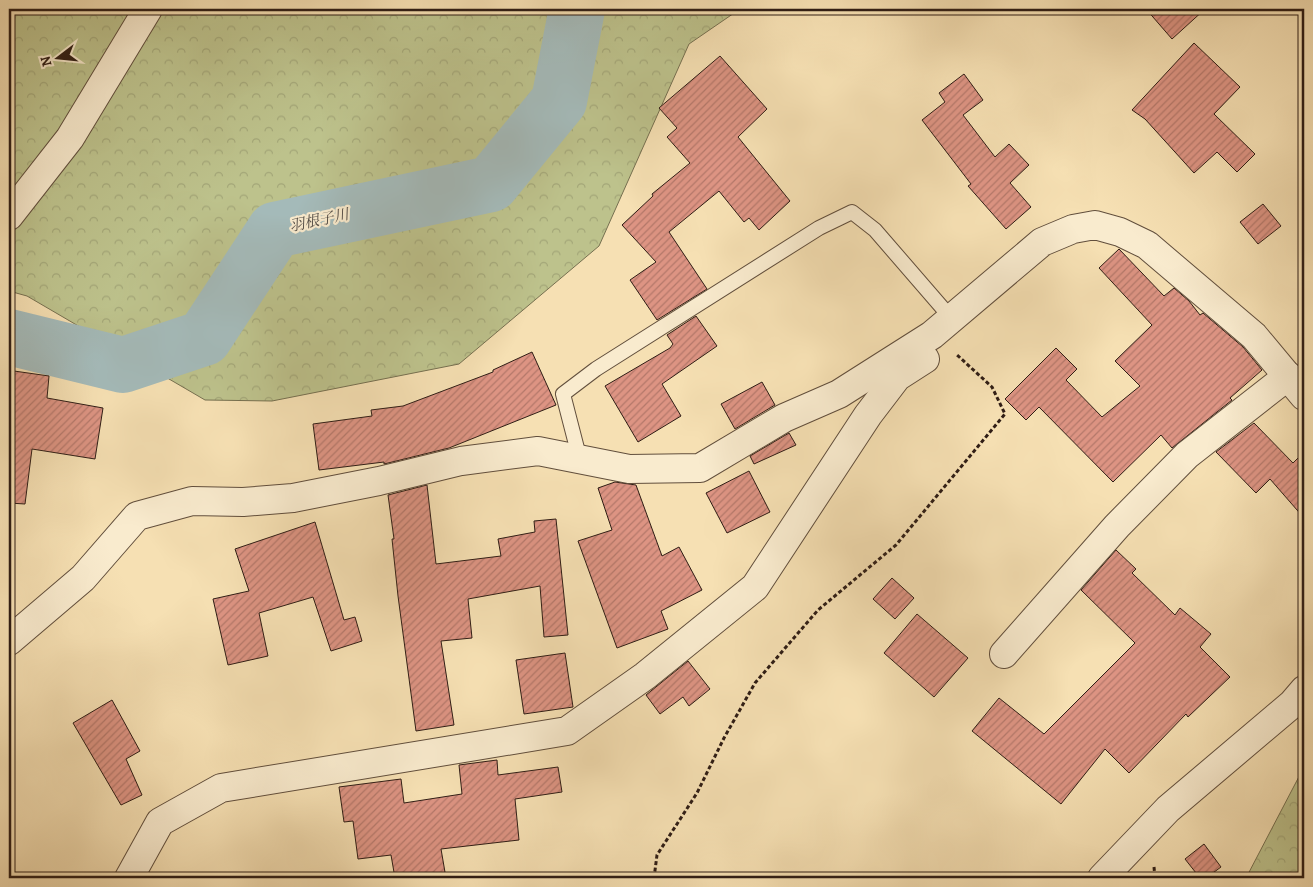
<svg xmlns="http://www.w3.org/2000/svg" width="1313" height="887" viewBox="0 0 1313 887" font-family="Alegreya,'Noto Serif JP',serif">
  <style>
    .forest { fill: url(#forest-crowns); stroke: #767050 }
    .lines { fill: none; stroke-linecap: round; stroke-linejoin: round }
    .river { stroke: #a4bab9; stroke-width: 56 }
    .building { fill: url(#building-hatch); stroke: #2f1d15 }
    .service-casing { stroke: #614e3c; stroke-width: 16 }
    .minor-casing { stroke: #614e3c; stroke-width: 30 }
    .path { stroke: #2f1d15; stroke-width: 3; stroke-dasharray: 4 2.5; stroke-linecap: butt }
    .service { stroke: #f9ebce; stroke-width: 14 }
    .minor { stroke: #f9ebce; stroke-width: 28 }
    .labels { text-anchor: middle; dominant-baseline: central; stroke-width: 4.5; stroke-linejoin: round; paint-order: stroke }
    .water-label { font-size: 15px; font-style: italic; fill: #524c46; stroke: #f9ebce }
  </style>
  <defs>
    <pattern id="forest-crowns" width="20" height="18" patternUnits="userSpaceOnUse" patternTransform="scale(1.25)"><rect width="20" height="18" fill="#bdc28c"/><path d="M2 6a3 3 0 1 1 6 0M12 15a3 3 0 1 1 6 0" fill="none" stroke="#a3a678"/></pattern>
    <pattern id="building-hatch" width="6" height="6" patternUnits="userSpaceOnUse" patternTransform="scale(1.25)"><rect width="6" height="6" fill="#dd9483"/><path d="M-1 1l2-2M0 6l6-6M5 7l2-2" fill="none" stroke="#b4786a"/></pattern>
  </defs>
  <rect width="100%" height="100%" fill="#f6e0b3"/>
  <filter id="stains"><feTurbulence type="fractalNoise" baseFrequency=".004" numOctaves="4"/><feColorMatrix values="0 0 0 0 .2 0 0 0 0 .09 0 0 0 0 .02 0 0 0 .5 -.17"/></filter>
  <radialGradient id="worn" r=".72"><stop offset=".6" stop-color="#630" stop-opacity="0"/><stop offset="1" stop-color="#630" stop-opacity=".3"/></radialGradient>
  <g class="forest">
    <polygon points="9,9 740,9 689,44 599,246 459,364 272,401 205,400 27,296 9,291"/>
    <polygon points="1304,767 1304,878 1246,878"/>
  </g>
  <g class="lines">
    <polyline class="river" points="9,337 123,365 204,338 275,230 491,184 559,101 577,9"/>
  </g>
  <g class="building">
    <polygon points="1146,9 1205,9 1172,39"/>
    <polygon points="1194,43 1240,87 1214,114 1255,154 1237,172 1217,152 1194,173 1145,119 1132,110"/>
    <polygon points="720,56 767,109 738,137 790,201 759,230 749,218 744,222 719,191 669,232 707,289 657,320 630,280 656,262 622,225 653,196 652,194 690,163 667,137 677,128 659,108"/>
    <polygon points="964,74 983,100 963,115 995,157 1009,144 1029,165 1010,183 1031,207 1006,229 968,186 971,184 922,120 945,102 939,93"/>
    <polygon points="1263,204 1281,226 1258,244 1240,222"/>
    <polygon points="1119,249 1164,296 1174,288 1189,301 1200,315 1203,313 1243,347 1262,370 1230,398 1232,400 1172,448 1161,435 1113,482 1039,407 1026,420 1005,399 1056,348 1077,369 1066,380 1102,417 1140,386 1115,361 1152,325 1099,268"/>
    <polygon points="696,316 717,346 662,384 681,416 638,442 605,386 670,348 673,344 667,335"/>
    <polygon points="532,352 556,405 449,448 384,464 384,462 319,470 313,424 372,416 371,410 403,406 493,372 493,370"/>
    <polygon points="14,371 49,376 47,398 103,408 95,459 32,449 25,504 9,503 9,409"/>
    <polygon points="762,382 775,405 735,429 721,404"/>
    <polygon points="1254,423 1293,463 1304,452 1304,518 1270,479 1256,493 1216,452"/>
    <polygon points="789,433 796,445 754,464 750,456"/>
    <polygon points="749,471 770,512 727,533 706,493"/>
    <polygon points="615,482 636,485 662,556 679,547 702,590 661,611 668,629 617,648 578,541 612,530 598,488"/>
    <polygon points="427,485 436,564 501,556 498,539 535,532 534,521 556,519 568,635 544,637 540,586 468,599 472,638 441,641 454,725 416,731 398,596 392,539 394,539 388,495"/>
    <polygon points="315,522 344,620 355,617 362,641 331,651 313,597 259,613 268,656 228,665 213,599 249,591 235,549"/>
    <polygon points="1116,550 1136,569 1132,573 1175,615 1180,608 1211,634 1200,647 1230,677 1188,717 1186,714 1129,773 1105,749 1061,804 972,731 999,698 1044,734 1135,643 1081,590"/>
    <polygon points="892,578 914,598 895,619 873,599"/>
    <polygon points="917,614 968,658 934,697 884,653"/>
    <polygon points="565,653 573,707 524,714 516,660"/>
    <polygon points="688,661 710,689 689,706 683,697 660,714 646,695"/>
    <polygon points="112,700 140,751 126,759 142,795 121,805 73,723"/>
    <polygon points="497,760 498,775 558,767 562,792 515,799 519,840 441,849 446,878 395,878 391,855 358,859 353,821 344,822 339,787 401,779 404,803 462,794 459,765"/>
    <polygon points="1204,844 1221,867 1206,878 1200,878 1185,859"/>
  </g>
  <g class="lines">
    <defs>
      <polyline id="service" points="580,460 563,394 596,369 819,228 852,212 875,230 952,319"/>
      <g id="minor">
        <polyline points="9,216 70,138 148,9"/>
        <polyline points="9,641 83,578 137,516 192,501 243,502 293,498 379,481 461,461 538,451 629,469 700,468 784,418 839,394 932,335 1042,242 1073,229 1095,225 1120,232 1147,245 1254,336 1304,396"/>
        <polyline points="1004,654 1117,526 1187,455 1288,376"/>
        <polyline points="129,878 160,822 221,788 567,731 645,676 755,587 868,415 897,377 925,359"/>
        <polyline points="1102,878 1168,809 1292,704 1304,690"/>
      </g>
    </defs>
    <use href="#service" class="service-casing"/>
    <use href="#minor" class="minor-casing"/>
    <g class="path">
      <polyline points="1154,867 1155,878"/>
      <polyline points="654,878 657,855 697,793 724,738 755,683 818,610 896,545 1005,414 992,387 956,354"/>
    </g>
    <use href="#service" class="service"/>
    <use href="#minor" class="minor"/>
  </g>
  <g class="labels">
    <g class="water-label">
      <text transform="translate(319 220) rotate(-12)">羽根子川</text>
    </g>
  </g>
  <rect width="1313" height="887" fill="none" stroke="#f6e0b3" stroke-width="30"/>
  <rect x="10" y="10" width="1293" height="867" fill="none" stroke="#2f1d15" stroke-width="2.5"/>
  <rect x="15" y="15" width="1283" height="857" fill="none" stroke="#2f1d15"/>
  <g transform="translate(58 58) rotate(254)" stroke="#f9ebce" stroke-width="4" paint-order="stroke">
  <path d="M0-4L9 19L0 12L-9 19Z" fill="#2f1d15"/>
  <text y="-8" font-size="14" font-weight="bold" text-anchor="middle" fill="#2f1d15">N</text>
  </g>
  <rect width="100%" height="100%" filter="url(#stains)"/>
  <rect width="100%" height="100%" fill="url(#worn)"/>
</svg>
